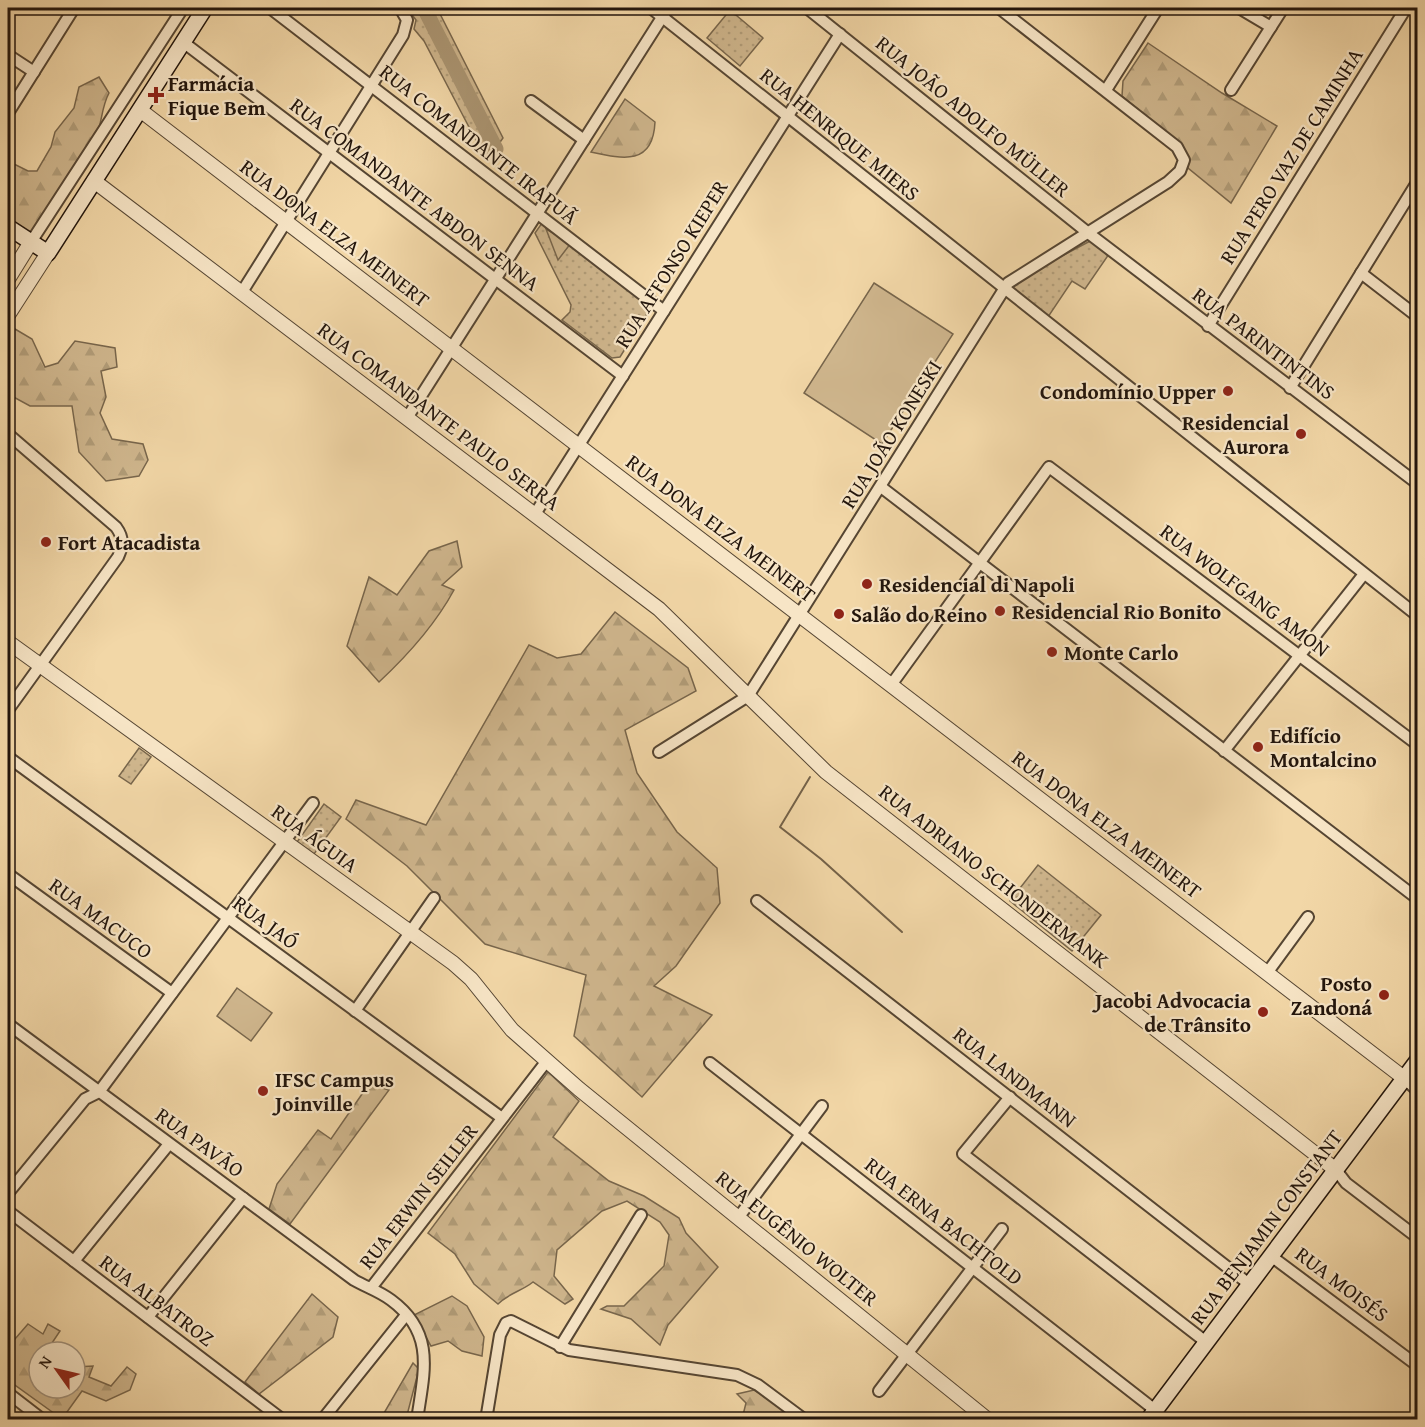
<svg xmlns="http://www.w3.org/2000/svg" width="1425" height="1427" viewBox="0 0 1425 1427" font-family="'Gentium Book Plus',serif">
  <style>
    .grass { fill: url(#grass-dots); stroke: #78664c; stroke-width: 1.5 }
    .forest { fill: url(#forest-firs); stroke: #78664c; stroke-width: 1.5 }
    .garden { fill: #cfb68d; stroke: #78664c; stroke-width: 1.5 }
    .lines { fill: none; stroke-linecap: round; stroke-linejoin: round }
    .stream { stroke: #746249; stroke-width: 2 }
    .river { stroke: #ab9572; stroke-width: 15 }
    .minor-casing { stroke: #564633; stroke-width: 14 }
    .tertiary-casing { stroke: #564633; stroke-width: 16 }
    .secondary-casing { stroke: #22150c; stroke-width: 18 }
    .minor { stroke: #f7e5c6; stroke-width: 10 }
    .tertiary { stroke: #f7e5c6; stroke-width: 14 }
    .secondary { stroke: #f7e5c6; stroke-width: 15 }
    .poi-dot { fill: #8f2418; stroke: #f7e5c6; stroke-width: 2 }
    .labels { text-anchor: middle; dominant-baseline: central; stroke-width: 4.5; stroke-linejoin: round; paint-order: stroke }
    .poi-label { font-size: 21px; font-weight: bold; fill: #22150c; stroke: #f7e5c6; text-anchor: start }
    .street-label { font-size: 21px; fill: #22150c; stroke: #f7e5c6 }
  </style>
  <defs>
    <pattern id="grass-dots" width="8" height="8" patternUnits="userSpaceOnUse" patternTransform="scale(1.5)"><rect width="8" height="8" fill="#cfb68d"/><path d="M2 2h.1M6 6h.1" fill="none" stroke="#b19c78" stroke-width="1.8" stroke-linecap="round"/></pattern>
    <pattern id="forest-firs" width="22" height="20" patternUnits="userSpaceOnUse" patternTransform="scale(1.5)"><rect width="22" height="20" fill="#cfb68d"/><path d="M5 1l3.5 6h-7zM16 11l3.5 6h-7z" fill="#b19c78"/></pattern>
  </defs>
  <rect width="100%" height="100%" fill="#f2d7a7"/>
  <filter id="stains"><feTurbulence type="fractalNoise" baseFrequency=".00333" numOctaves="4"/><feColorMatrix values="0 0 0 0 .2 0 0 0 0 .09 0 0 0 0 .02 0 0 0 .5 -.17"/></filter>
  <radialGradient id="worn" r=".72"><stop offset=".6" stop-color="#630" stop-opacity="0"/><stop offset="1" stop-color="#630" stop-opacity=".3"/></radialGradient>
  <g class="grass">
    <polygon points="407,8 437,8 503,138 491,155 482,152 424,41 414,29 416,20"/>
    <polygon points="730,10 763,38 740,66 707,38"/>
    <polygon points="542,223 653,304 620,357 612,358 562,320 570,312 571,305 535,233"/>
    <polygon points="1092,240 1109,254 1085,289 1072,281 1046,320 1013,294 1013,284 1017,280"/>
    <polygon points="139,748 151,757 131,784 119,776"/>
    <polygon points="324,804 341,817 314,854 297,842"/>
    <polygon points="1038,865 1101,915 1072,951 1010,901"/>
  </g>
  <g class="forest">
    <polygon points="1148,43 1222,93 1277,126 1231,203 1188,168 1186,153 1179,143 1122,96 1123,81"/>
    <path d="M 99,77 L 109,93 C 100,110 103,125 94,140 C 77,171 55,200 35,230 L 28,233 L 8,224 L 8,161 L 28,171 L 37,171 L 51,147 L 55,132 L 74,108 L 79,87 Z"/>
    <path d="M 625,99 L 655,122 C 653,166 623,159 591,152 Z"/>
    <polygon points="15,329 32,339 45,367 58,363 75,341 115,348 117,367 101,371 106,397 100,413 112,439 143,444 148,460 139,476 106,481 79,452 72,406 30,406 8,394 8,346"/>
    <path d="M 457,541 L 462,567 L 442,585 L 454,590 C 435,625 408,655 379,682 L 347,646 L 369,577 L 397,595 L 429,551 Z"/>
    <polygon points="615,612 688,668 696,691 625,730 637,773 677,832 717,868 720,903 676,966 654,986 712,1015 642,1097 574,1036 586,975 485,944 407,866 346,819 356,800 426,825 529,645 557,658 581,654"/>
    <path d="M 548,1072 L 579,1101 L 553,1137 L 609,1181 L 644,1196 L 679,1218 L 686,1233 L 718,1267 L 668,1325 L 660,1345 L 631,1319 L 601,1309 L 607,1306 L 624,1306 L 664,1266 L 669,1235 L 660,1222 L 627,1201 L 602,1211 L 557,1250 L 554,1276 L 573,1299 L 565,1304 L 533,1282 C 522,1291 509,1293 498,1304 L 474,1284 L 455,1254 L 428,1233 Z"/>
    <polygon points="369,1084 389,1090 290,1224 269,1209 277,1184 318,1130 331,1139"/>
    <polygon points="312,1294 338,1317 333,1337 259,1394 245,1382"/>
    <polygon points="452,1296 467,1306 484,1337 482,1356 462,1351 448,1341 431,1346 414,1315"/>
    <polygon points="28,1324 43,1334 48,1324 60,1331 52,1343 61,1352 39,1352 39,1388 75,1388 75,1367 93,1366 89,1377 111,1386 127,1367 136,1374 130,1390 106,1401 82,1391 62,1419 8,1380 8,1347"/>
    <polygon points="413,1363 419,1369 406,1419 380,1420"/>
    <polygon points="754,1390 799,1419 742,1419 746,1403 737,1394"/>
  </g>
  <g class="garden">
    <polygon points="546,229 571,243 558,260"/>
    <polygon points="874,283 953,334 882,444 804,393"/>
    <polygon points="237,988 272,1013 251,1041 217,1016"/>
  </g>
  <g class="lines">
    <polyline class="stream" points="810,777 780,827 821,859 902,932"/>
    <polyline class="river" points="424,8 496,149"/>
    <defs>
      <g id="minor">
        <polyline points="270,8 664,311"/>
        <polyline points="651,8 1418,616"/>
        <polyline points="807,8 1087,232 1418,484"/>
        <polyline points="1239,8 1271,27"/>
        <polyline points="183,42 623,376"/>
        <polyline points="8,55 34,72"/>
        <polyline points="1106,90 1158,8"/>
        <polyline points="1231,90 1283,8"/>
        <polyline points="531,101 584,140"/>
        <polyline points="8,113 74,8"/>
        <polyline points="31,242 183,8"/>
        <polyline points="1361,273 1418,317"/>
        <polyline points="242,292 403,35 407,20 400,8"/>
        <polyline points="1208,326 1406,8"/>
        <polyline points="1290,388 1418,181"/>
        <polyline points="407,418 668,8"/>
        <path d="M 8,434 L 116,527 C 124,538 123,546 118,557 L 8,710"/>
        <polyline points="881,487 1418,899"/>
        <polyline points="535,514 840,34"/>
        <polyline points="891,685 1049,467 1418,745"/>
        <polyline points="1224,751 1364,574"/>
        <polyline points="659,752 748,696 1008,283 1168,182 1180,171 1184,160 1177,147 999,8"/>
        <polyline points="8,757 502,1118"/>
        <polyline points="8,874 172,993"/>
        <polyline points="757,901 1249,1284"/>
        <polyline points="1267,973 1308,917"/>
        <polyline points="355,1011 434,898"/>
        <path d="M 8,1024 L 354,1280 C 366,1287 379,1291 391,1300 C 436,1333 424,1372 417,1420"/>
        <polyline points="710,1063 1155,1410"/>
        <polyline points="1404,1078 1418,1091"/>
        <polyline points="1010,1097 963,1154 1206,1342"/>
        <polyline points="1336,1170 1346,1183 1418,1238"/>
        <polyline points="8,1193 85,1099 99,1092 313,803"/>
        <polyline points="8,1211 283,1420"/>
        <polyline points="738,1218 822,1106"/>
        <polyline points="1271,1256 1418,1366"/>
        <polyline points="74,1261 169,1144"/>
        <polyline points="371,1288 546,1062"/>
        <polyline points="148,1317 243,1198"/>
        <polyline points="560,1347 641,1215"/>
        <polyline points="879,1391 1002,1229"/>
        <polyline points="8,1393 43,1420"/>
        <polyline points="322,1420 406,1315"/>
        <polyline points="486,1420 500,1335 506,1323 511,1321 569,1350 737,1375 758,1385 805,1420"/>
      </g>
      <g id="tertiary">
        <polyline points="140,110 1404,1078"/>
        <polyline points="94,181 659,609 826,772 1336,1170"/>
        <polyline points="8,279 31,242"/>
        <polyline points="8,315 48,253"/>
        <polyline points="8,642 453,963 471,979 512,1030 579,1089 988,1420"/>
      </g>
      <g id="secondary">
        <polyline points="8,227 48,253 205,8"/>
        <polyline points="1148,1420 1418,1060"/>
      </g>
    </defs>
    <use href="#minor" class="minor-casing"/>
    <use href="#tertiary" class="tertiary-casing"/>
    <use href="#secondary" class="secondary-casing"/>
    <use href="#minor" class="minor"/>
    <use href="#tertiary" class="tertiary"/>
    <use href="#secondary" class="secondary"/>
  </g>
  <g class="poi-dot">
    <path d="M153 86h6v6h6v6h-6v6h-6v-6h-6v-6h6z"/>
    <circle cx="1228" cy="391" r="6"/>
    <circle cx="1301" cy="434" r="6"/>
    <circle cx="46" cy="542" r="6"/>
    <circle cx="867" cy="584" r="6"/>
    <circle cx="1000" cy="611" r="6"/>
    <circle cx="839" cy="614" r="6"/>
    <circle cx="1052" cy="652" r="6"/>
    <circle cx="1258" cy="747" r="6"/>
    <circle cx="1384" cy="995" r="6"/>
    <circle cx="1263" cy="1012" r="6"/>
    <circle cx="263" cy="1091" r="6"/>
  </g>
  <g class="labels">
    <g class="poi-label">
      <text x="168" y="83">Farmácia<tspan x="168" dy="24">Fique Bem</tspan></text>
      <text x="1216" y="391" text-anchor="end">Condomínio Upper</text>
      <text x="1289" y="422" text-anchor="end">Residencial<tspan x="1289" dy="24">Aurora</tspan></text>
      <text x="58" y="542">Fort Atacadista</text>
      <text x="879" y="584">Residencial di Napoli</text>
      <text x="1012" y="611">Residencial Rio Bonito</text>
      <text x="851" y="614">Salão do Reino</text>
      <text x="1064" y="652">Monte Carlo</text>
      <text x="1270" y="735">Edifício<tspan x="1270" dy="24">Montalcino</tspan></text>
      <text x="1372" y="983" text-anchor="end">Posto<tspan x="1372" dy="24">Zandoná</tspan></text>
      <text x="1251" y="1000" text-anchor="end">Jacobi Advocacia<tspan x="1251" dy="24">de Trânsito</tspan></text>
      <text x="275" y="1079">IFSC Campus<tspan x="275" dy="24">Joinville</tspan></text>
    </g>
    <g class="street-label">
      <text transform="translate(973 116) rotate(39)">RUA JOÃO ADOLFO MÜLLER</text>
      <text transform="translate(840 134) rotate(39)">RUA HENRIQUE MIERS</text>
      <text transform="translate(479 144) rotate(38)">RUA COMANDANTE IRAPUÃ</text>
      <text transform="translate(1291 156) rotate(-58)">RUA PERO VAZ DE CAMINHA</text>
      <text transform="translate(415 194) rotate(37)">RUA COMANDANTE ABDON SENNA</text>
      <text transform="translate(335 233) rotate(37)">RUA DONA ELZA MEINERT</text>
      <text transform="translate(671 264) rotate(-58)">RUA AFFONSO KIEPER</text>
      <text transform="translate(1264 343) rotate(37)">RUA PARINTINTINS</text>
      <text transform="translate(439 416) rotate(37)">RUA COMANDANTE PAULO SERRA</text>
      <text transform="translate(891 434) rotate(-58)">RUA JOÃO KONESKI</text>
      <text transform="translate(721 528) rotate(37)">RUA DONA ELZA MEINERT</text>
      <text transform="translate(1245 590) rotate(37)">RUA WOLFGANG AMON</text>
      <text transform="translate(1107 824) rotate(37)">RUA DONA ELZA MEINERT</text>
      <text transform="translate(315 838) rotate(36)">RUA ÁGUIA</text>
      <text transform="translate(994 876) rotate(38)">RUA ADRIANO SCHONDERMANK</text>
      <text transform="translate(101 918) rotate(36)">RUA MACUCO</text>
      <text transform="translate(266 922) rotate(36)">RUA JAÓ</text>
      <text transform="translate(1015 1077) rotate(38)">RUA LANDMANN</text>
      <text transform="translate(200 1142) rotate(36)">RUA PAVÃO</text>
      <text transform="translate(418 1196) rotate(-52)">RUA ERWIN SEILLER</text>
      <text transform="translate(944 1221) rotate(38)">RUA ERNA BACHTOLD</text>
      <text transform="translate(1266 1227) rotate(-53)">RUA BENJAMIN CONSTANT</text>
      <text transform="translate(797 1238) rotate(39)">RUA EUGÊNIO WOLTER</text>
      <text transform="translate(1342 1284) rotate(37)">RUA MOISÉS</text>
      <text transform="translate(157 1300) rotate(37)">RUA ALBATROZ</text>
    </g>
  </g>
  <rect width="1425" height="1427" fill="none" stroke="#f2d7a7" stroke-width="30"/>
  <rect x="9" y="9" width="1407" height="1409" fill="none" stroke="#22150c" stroke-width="3"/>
  <rect x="15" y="15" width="1395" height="1397" fill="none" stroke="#22150c" stroke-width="1.5"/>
  <g transform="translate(57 1370) rotate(304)"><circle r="28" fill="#f7e5c6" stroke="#a2927c" stroke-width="1.5"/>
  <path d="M0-4.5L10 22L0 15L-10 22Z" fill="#8f2418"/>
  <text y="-9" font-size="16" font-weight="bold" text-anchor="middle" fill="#22150c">N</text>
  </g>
  <rect width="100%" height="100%" filter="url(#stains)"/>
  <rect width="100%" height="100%" fill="url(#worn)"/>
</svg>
